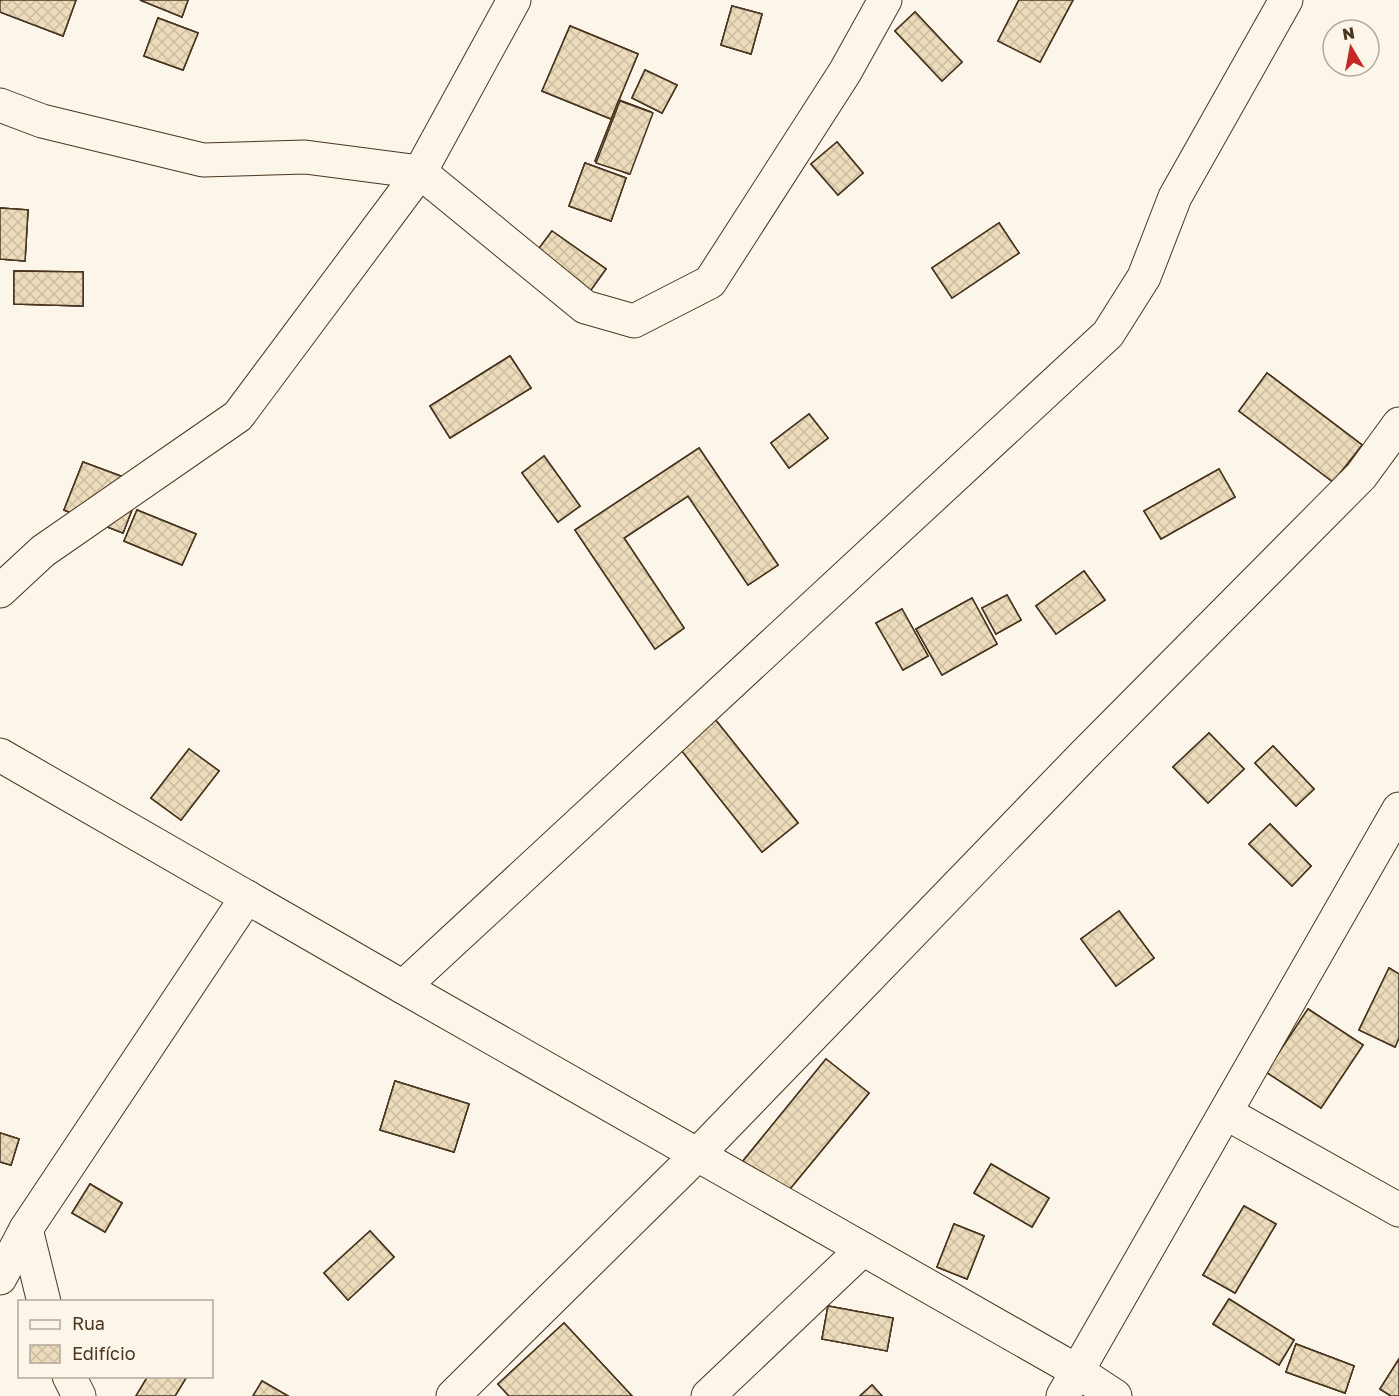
<svg xmlns="http://www.w3.org/2000/svg" width="1399" height="1396" viewBox="0 0 1399 1396" font-family="'Golos Text',sans-serif">
  <style>
    .building { fill: url(#building-cross-hatch); stroke: #4a3520; stroke-width: 1.5 }
    .lines { fill: none; stroke-linecap: round; stroke-linejoin: round }
    .minor-casing { stroke: #4a3520; stroke-width: 35 }
    .minor { stroke: #fbf6e9; stroke-width: 33 }
  </style>
  <defs>
    <pattern id="building-cross-hatch" width="8" height="8" patternUnits="userSpaceOnUse" patternTransform="scale(1.5)"><rect width="8" height="8" fill="#ecdcbc"/><path d="M0 0l8 8M0 8l8-8" fill="none" stroke="#ccbda1"/></pattern>
  </defs>
  <rect width="100%" height="100%" fill="#fbf6e9"/>
  <g class="building">
    <polygon points="0,0 76,0 63,36 0,12"/>
    <polygon points="0,0 76,0 63,36 0,12"/>
    <polygon points="0,0 76,0 63,36 0,12"/>
    <polygon points="140,0 188,0 182,17"/>
    <polygon points="140,0 188,0 182,17"/>
    <polygon points="140,0 188,0 182,17"/>
    <polygon points="1019,0 1073,0 1040,62 998,41"/>
    <polygon points="1019,0 1073,0 1040,62 998,41"/>
    <polygon points="1019,0 1073,0 1040,62 998,41"/>
    <polygon points="732,6 762,14 751,54 721,45"/>
    <polygon points="732,6 762,14 751,54 721,45"/>
    <polygon points="732,6 762,14 751,54 721,45"/>
    <polygon points="915,12 962,62 942,81 895,31"/>
    <polygon points="915,12 962,62 942,81 895,31"/>
    <polygon points="915,12 962,62 942,81 895,31"/>
    <polygon points="158,18 198,33 183,70 144,56"/>
    <polygon points="158,18 198,33 183,70 144,56"/>
    <polygon points="158,18 198,33 183,70 144,56"/>
    <polygon points="570,26 638,54 611,119 542,91"/>
    <polygon points="570,26 638,54 611,119 542,91"/>
    <polygon points="570,26 638,54 611,119 542,91"/>
    <polygon points="645,70 677,85 662,113 632,98"/>
    <polygon points="645,70 677,85 662,113 632,98"/>
    <polygon points="645,70 677,85 662,113 632,98"/>
    <polygon points="619,100 651,112 629,174 595,161"/>
    <polygon points="619,100 651,112 629,174 595,161"/>
    <polygon points="620,101 653,113 630,174 596,163"/>
    <polygon points="837,142 863,173 838,195 811,164"/>
    <polygon points="837,142 863,173 838,195 811,164"/>
    <polygon points="837,142 863,173 838,195 811,164"/>
    <polygon points="585,163 626,178 611,221 569,206"/>
    <polygon points="585,163 626,178 611,221 569,206"/>
    <polygon points="585,163 626,178 611,221 569,206"/>
    <polygon points="0,208 28,210 25,261 0,259"/>
    <polygon points="0,208 28,210 25,261 0,259"/>
    <polygon points="0,208 28,210 25,261 0,259"/>
    <polygon points="999,223 1019,253 952,298 932,268"/>
    <polygon points="999,223 1019,253 952,298 932,268"/>
    <polygon points="999,223 1019,253 952,298 932,268"/>
    <polygon points="552,231 606,269 588,294 534,255"/>
    <polygon points="552,231 606,269 588,294 534,255"/>
    <polygon points="552,231 606,269 588,294 534,255"/>
    <polygon points="14,271 83,272 83,306 14,304"/>
    <polygon points="14,271 83,272 83,306 14,304"/>
    <polygon points="14,271 83,272 83,306 14,304"/>
    <polygon points="510,356 531,388 450,438 430,406"/>
    <polygon points="510,356 531,388 450,438 430,406"/>
    <polygon points="510,356 531,388 450,438 430,406"/>
    <polygon points="1267,373 1362,445 1333,482 1239,411"/>
    <polygon points="1267,373 1362,445 1333,482 1239,411"/>
    <polygon points="1267,373 1362,445 1333,482 1239,411"/>
    <polygon points="809,414 828,438 789,468 771,443"/>
    <polygon points="809,414 828,438 789,468 771,443"/>
    <polygon points="809,414 828,438 789,468 771,443"/>
    <polygon points="699,448 778,565 748,585 688,496 624,538 684,628 655,649 575,530"/>
    <polygon points="699,448 778,565 748,585 688,496 624,538 684,628 655,649 575,530"/>
    <polygon points="699,448 778,565 748,585 688,496 624,538 684,628 655,649 575,530"/>
    <polygon points="544,456 580,506 558,522 522,473"/>
    <polygon points="544,456 580,506 558,522 522,473"/>
    <polygon points="544,456 580,506 558,522 522,473"/>
    <polygon points="83,462 142,484 123,533 64,510"/>
    <polygon points="83,462 142,484 123,533 64,510"/>
    <polygon points="83,462 142,484 123,533 64,510"/>
    <polygon points="1219,469 1235,497 1161,539 1144,511"/>
    <polygon points="1219,469 1235,497 1161,539 1144,511"/>
    <polygon points="1219,469 1235,497 1161,539 1144,511"/>
    <polygon points="137,510 196,534 182,565 124,541"/>
    <polygon points="137,510 196,534 182,565 124,541"/>
    <polygon points="137,510 196,534 182,565 124,541"/>
    <polygon points="1084,571 1105,600 1056,634 1036,606"/>
    <polygon points="1084,571 1105,600 1056,634 1036,606"/>
    <polygon points="1084,571 1105,600 1056,634 1036,606"/>
    <polygon points="1007,595 1021,620 996,634 982,608"/>
    <polygon points="1007,595 1021,620 996,634 982,608"/>
    <polygon points="1007,595 1021,620 996,634 982,608"/>
    <polygon points="972,598 997,644 942,675 916,629"/>
    <polygon points="972,598 997,644 942,675 916,629"/>
    <polygon points="972,598 997,644 942,675 916,629"/>
    <polygon points="902,609 928,656 903,670 876,623"/>
    <polygon points="902,609 928,656 903,670 876,623"/>
    <polygon points="902,609 928,656 903,670 876,623"/>
    <polygon points="714,718 798,823 762,852 678,746"/>
    <polygon points="714,718 798,823 762,852 678,746"/>
    <polygon points="714,718 798,823 762,852 678,746"/>
    <polygon points="1209,733 1244,769 1208,803 1173,767"/>
    <polygon points="1209,733 1244,769 1208,803 1173,767"/>
    <polygon points="1209,733 1244,769 1208,803 1173,767"/>
    <polygon points="1273,746 1314,789 1296,806 1255,763"/>
    <polygon points="1273,746 1314,789 1296,806 1255,763"/>
    <polygon points="1273,746 1314,789 1296,806 1255,763"/>
    <polygon points="189,749 219,771 181,820 151,798"/>
    <polygon points="189,749 219,771 181,820 151,798"/>
    <polygon points="189,749 219,771 181,820 151,798"/>
    <polygon points="1270,824 1311,866 1292,886 1249,844"/>
    <polygon points="1270,824 1311,866 1292,886 1249,844"/>
    <polygon points="1270,824 1311,866 1292,886 1249,844"/>
    <polygon points="1119,911 1154,958 1116,986 1081,939"/>
    <polygon points="1119,911 1154,958 1116,986 1081,939"/>
    <polygon points="1119,911 1154,958 1116,986 1081,939"/>
    <polygon points="1389,968 1399,974 1399,1038 1395,1047 1359,1030"/>
    <polygon points="1389,968 1399,974 1399,1038 1395,1047 1359,1030"/>
    <polygon points="1389,968 1399,974 1399,1038 1395,1047 1359,1030"/>
    <polygon points="1308,1009 1363,1045 1321,1108 1266,1072"/>
    <polygon points="1308,1009 1363,1045 1321,1108 1266,1072"/>
    <polygon points="1308,1009 1363,1045 1321,1108 1266,1072"/>
    <polygon points="826,1059 869,1093 785,1195 743,1161"/>
    <polygon points="826,1059 869,1093 785,1195 743,1161"/>
    <polygon points="826,1059 869,1093 785,1195 743,1161"/>
    <polygon points="395,1081 469,1104 454,1152 380,1130"/>
    <polygon points="395,1081 469,1104 454,1152 380,1130"/>
    <polygon points="395,1081 469,1104 454,1152 380,1130"/>
    <polygon points="0,1133 19,1139 11,1165 0,1162"/>
    <polygon points="0,1133 19,1139 11,1165 0,1162"/>
    <polygon points="0,1133 19,1139 11,1165 0,1162"/>
    <polygon points="991,1164 1049,1198 1032,1227 974,1193"/>
    <polygon points="991,1164 1049,1198 1032,1227 974,1193"/>
    <polygon points="991,1164 1049,1198 1032,1227 974,1193"/>
    <polygon points="90,1184 122,1203 105,1232 72,1213"/>
    <polygon points="90,1184 122,1203 105,1232 72,1213"/>
    <polygon points="90,1184 122,1203 105,1232 72,1213"/>
    <polygon points="1244,1206 1276,1224 1235,1293 1203,1275"/>
    <polygon points="1244,1206 1276,1224 1235,1293 1203,1275"/>
    <polygon points="1244,1206 1276,1224 1235,1293 1203,1275"/>
    <polygon points="954,1224 984,1236 967,1279 937,1267"/>
    <polygon points="954,1224 984,1236 967,1279 937,1267"/>
    <polygon points="954,1224 984,1236 967,1279 937,1267"/>
    <polygon points="370,1231 394,1257 348,1300 324,1273"/>
    <polygon points="370,1231 394,1257 348,1300 324,1273"/>
    <polygon points="370,1231 394,1257 348,1300 324,1273"/>
    <polygon points="1229,1299 1294,1340 1279,1365 1213,1324"/>
    <polygon points="1229,1299 1294,1340 1279,1365 1213,1324"/>
    <polygon points="1229,1299 1294,1340 1279,1365 1213,1324"/>
    <polygon points="828,1306 893,1318 887,1351 822,1339"/>
    <polygon points="828,1306 893,1318 887,1351 822,1339"/>
    <polygon points="828,1306 893,1318 887,1351 822,1339"/>
    <polygon points="564,1323 632,1396 509,1396 498,1384"/>
    <polygon points="564,1323 632,1396 509,1396 498,1384"/>
    <polygon points="564,1323 632,1396 509,1396 498,1384"/>
    <polygon points="1296,1344 1354,1366 1345,1393 1286,1372"/>
    <polygon points="1296,1344 1354,1366 1345,1393 1286,1372"/>
    <polygon points="1296,1344 1354,1366 1345,1393 1286,1372"/>
    <polygon points="1399,1359 1399,1396 1391,1396 1380,1389"/>
    <polygon points="1399,1359 1399,1396 1391,1396 1380,1389"/>
    <polygon points="1399,1359 1399,1396 1391,1396 1380,1389"/>
    <polygon points="148,1376 183,1376 186,1378 175,1396 136,1396"/>
    <polygon points="148,1376 183,1376 186,1378 175,1396 136,1396"/>
    <polygon points="148,1376 183,1376 186,1378 175,1396 136,1396"/>
    <polygon points="262,1381 288,1396 253,1396"/>
    <polygon points="262,1381 288,1396 253,1396"/>
    <polygon points="262,1381 288,1396 253,1396"/>
    <polygon points="872,1385 882,1396 860,1396"/>
    <polygon points="872,1385 882,1396 860,1396"/>
    <polygon points="872,1385 882,1396 860,1396"/>
  </g>
  <g class="lines">
    <defs>
      <g id="minor">
        <polyline points="0,105 42,121 203,160 305,157 420,172 585,307 634,321 710,282 845,72 885,0"/>
        <polyline points="0,591 43,551 238,416 420,172 514,0"/>
        <polyline points="0,755 403,987 1077,1371 1115,1396"/>
        <polyline points="403,987 1108,334 1144,277 1175,197 1286,0"/>
        <polyline points="1226,1113 1399,1210"/>
        <polyline points="26,1229 44,1302"/>
        <polyline points="0,1278 26,1229 247,897"/>
        <polyline points="69,1376 79,1396"/>
        <polyline points="453,1396 698,1154 1083,756 1361,476 1399,424"/>
        <polyline points="708,1396 863,1249"/>
        <polyline points="1063,1396 1399,809"/>
      </g>
    </defs>
    <use href="#minor" class="minor-casing"/>
    <use href="#minor" class="minor"/>
  </g>
  <rect x="18" y="1300" width="195" height="78" fill="#fbf6e9" stroke="#b4a999" stroke-width="1.5"/>
  <rect x="30" y="1320" width="30" height="9" fill="#fbf6e9" stroke="#b4a999" stroke-width="1.5"/>
  <text x="72" y="1330" font-size="18" fill="#4a3520">Rua</text>
  <rect x="30" y="1345" width="30" height="18" fill="url(#building-cross-hatch)" stroke="#b4a999" stroke-width="1.5"/>
  <text x="72" y="1360" font-size="18" fill="#4a3520">Edifício</text>
  <g transform="translate(1351 48) rotate(350)"><circle r="28" fill="#fbf6e9" stroke="#b4a999" stroke-width="1.5"/>
  <path d="M0-4.5L10 22L0 15L-10 22Z" fill="#c62828"/>
  <text y="-9" font-size="16" font-weight="bold" text-anchor="middle" fill="#4a3520">N</text>
  </g>
</svg>
